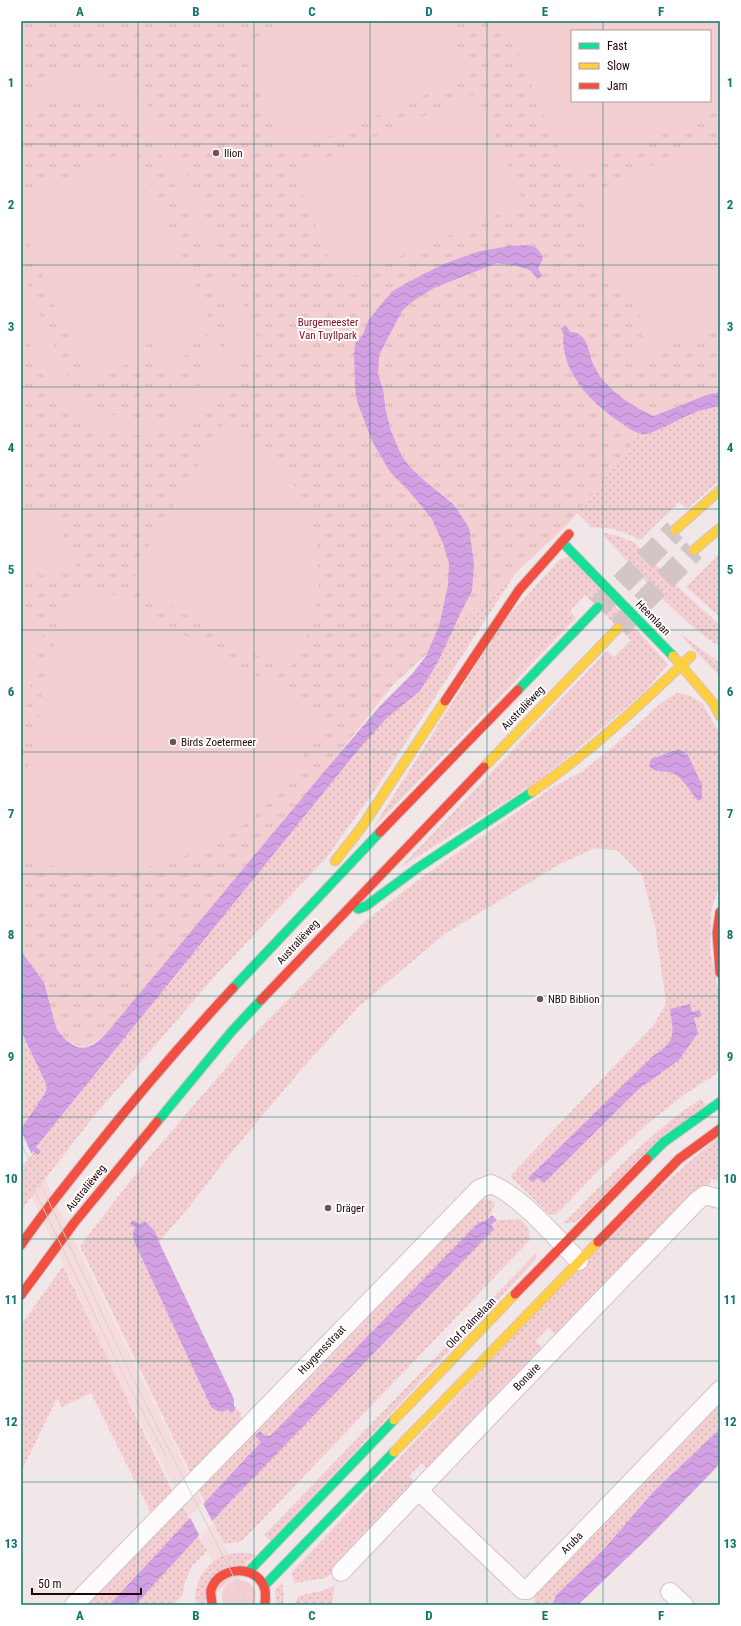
<svg xmlns="http://www.w3.org/2000/svg" width="741" height="1626" viewBox="0 0 741 1626" font-family="'Roboto Condensed',sans-serif">
  <style>
    .built { fill: #f6dbdc }
    .grass { fill: url(#grass-dots); fill-rule: evenodd }
    .park { fill: url(#park-tufts); fill-rule: evenodd }
    .garden { fill: #f4cfd1; fill-rule: evenodd }
    .water { fill: url(#water-waves) }
    .pier { fill: #f2e7e8 }
    .lines { fill: none; stroke-linecap: round; stroke-linejoin: round }
    .primary-tunnel { stroke: #d3c5c6; stroke-width: 22; stroke-dasharray: 22 11; stroke-linecap: butt }
    .street-casing { stroke: #d7c2c3; stroke-width: 20 }
    .fast-casing { stroke: #d7c2c3; stroke-width: 11 }
    .slow-casing { stroke: #d7c2c3; stroke-width: 11 }
    .jam-casing { stroke: #d7c2c3; stroke-width: 11 }
    .street { stroke: #fdfbfc; stroke-width: 18 }
    .fast { stroke: #16e098; stroke-width: 9 }
    .slow { stroke: #ffcf43; stroke-width: 9 }
    .jam { stroke: #f24e42; stroke-width: 9 }
    .tram { stroke: #d4cfd0; stroke-width: 1 }
    .grid { fill: none; stroke: #0f766e; stroke-width: 1; stroke-opacity: 0.55 }
    .poi-dot { fill: #6b5456; stroke: #fff; stroke-width: 1.5 }
    .labels { text-anchor: middle; dominant-baseline: central; stroke-width: 4; stroke-linejoin: round; paint-order: stroke }
    .poi-label { font-size: 11px; fill: #220508; stroke: #fff; text-anchor: start }
    .park-label { font-size: 11px; fill: #83132c; stroke: #fff }
    .street-label { font-size: 11px; fill: #220508; stroke: #fff }
    .neatline { fill: none; stroke: #0f766e; stroke-width: 1.5 }
    .grid-label { font-size: 13px; text-anchor: middle; font-weight: bold; fill: #0f766e }
  </style>
  <defs>
    <pattern id="grass-dots" width="8" height="8" patternUnits="userSpaceOnUse"><rect width="8" height="8" fill="#f4cfd1"/><path d="M2 2h.1M6 6h.1" fill="none" stroke="#d1b0b2" stroke-width="1.8" stroke-linecap="round"/></pattern>
    <pattern id="park-tufts" width="24" height="20" patternUnits="userSpaceOnUse"><rect width="24" height="20" fill="#f4cfd1"/><path d="M3 7l-1-3M5 7V3M7 7l1-3M15 17l-1-3M17 17v-4M19 17l1-3" fill="none" stroke="#d1b0b2"/></pattern>
    <pattern id="water-waves" width="16" height="10" patternUnits="userSpaceOnUse"><rect width="16" height="10" fill="#d3a0e3"/><path d="M0 5q4-4 8 0t8 0" fill="none" stroke="#b588c1"/></pattern>
  </defs>
  <rect width="100%" height="100%" fill="#f2e7e8"/>
  <polygon class="built" points="21,1131 139,1373 253,1605 231,1596 120,1383 21,1175"/>
  <g class="grass">
    <path d="M 486,378 L 671,424 L 697,411 L 720,406 L 720,480 L 687,509 L 679,502 L 640,540 C 624,532 610,526 592,528 L 557,492 Z"/>
    <polygon points="569,523 515,574 373,793 326,858 215,976 90,1121 21,1210 21,1166 33,1151 38,1155 40,1151 36,1147 359,749 387,718 420,691 440,658 452,630"/>
    <path d="M 605,533 L 619,536 L 635,543 L 682,591 L 720,625 L 720,647 C 675,617 639,573 602,534 Z"/>
    <polygon points="720,553 720,617 686,587"/>
    <polygon points="570,557 668,664 646,691 542,779 401,867 607,651 614,657 631,640 585,595 570,611 576,618 373,828 504,621 560,559"/>
    <polygon points="679,633 720,663 720,677"/>
    <path d="M 677,693 L 691,696 L 702,703 L 720,734 L 720,883 L 711,912 L 710,950 L 720,999 L 720,1066 L 716,1074 L 685,1094 L 646,1125 L 602,1167 L 556,1215 L 549,1214 L 510,1176 L 655,1023 L 666,1003 L 655,926 L 642,875 L 618,851 L 595,848 L 560,864 L 446,933 L 357,1008 L 300,1071 L 230,1154 L 189,1207 L 159,1242 L 155,1231 L 145,1221 L 139,1224 L 130,1224 L 135,1228 L 133,1232 L 133,1239 L 211,1407 L 227,1408 L 232,1413 L 236,1408 L 242,1413 L 240,1416 L 245,1421 L 192,1476 L 80,1246 L 145,1162 L 261,1027 L 365,921 L 425,875 L 553,787 L 583,771 L 616,744 L 661,703 ZM 671,1009 L 692,1012 L 679,1060 L 639,1089 L 543,1182 L 538,1178 L 529,1179 L 653,1056 C 676,1040 674,1036 671,1009 Z"/>
    <polygon points="21,1031 47,1086 45,1093 21,1129"/>
    <path d="M 701,1099 L 705,1105 L 576,1222 L 564,1223 C 608,1179 649,1132 701,1099 Z"/>
    <polygon points="720,1135 720,1182 711,1179 708,1188 557,1336 548,1328 535,1341 544,1350 429,1470 422,1463 409,1476 416,1483 334,1572 325,1578 295,1583 291,1573 621,1222"/>
    <path d="M 485,1199 L 495,1202 C 492,1213 490,1219 478,1223 L 270,1436 L 265,1436 L 260,1431 L 261,1442 L 205,1503 L 198,1488 L 473,1206 Z"/>
    <polygon points="520,1219 528,1227 530,1240 242,1541 224,1544 212,1520 493,1229 491,1225 497,1220"/>
    <polygon points="537,1252 536,1259 271,1541 264,1535"/>
    <polygon points="63,1266 174,1495 150,1511 91,1393 62,1407 57,1398 21,1472 21,1325"/>
    <polygon points="720,1400 720,1429 716,1433 653,1492 604,1549 556,1595 552,1605 534,1605 536,1591"/>
    <polygon points="182,1504 190,1520 109,1605 87,1605"/>
    <polygon points="198,1536 207,1551 192,1566 185,1582 182,1596 173,1605 135,1605"/>
    <path d="M 236,1553 L 247,1553 L 255,1555 L 203,1605 L 196,1605 C 192,1587 204,1565 220,1557 C 225,1555 231,1554 236,1553 Z"/>
    <polygon points="282,1583 284,1595 283,1605 276,1605 275,1589"/>
    <polygon points="335,1585 332,1603 338,1605 295,1605 298,1596 325,1590"/>
  </g>
  <path class="park" d="M 21,21 L 720,21 L 720,392 L 706,395 L 654,416 L 569,523 L 393,685 L 327,768 L 104,1036 L 87,1047 C 73,1046 63,1040 56,1027 L 44,982 L 21,951 ZM 572,31 L 710,31 L 710,101 L 572,101 Z"/>
  <g class="garden">
    <polygon points="294,21 446,21 469,76 286,155 239,45"/>
    <path d="M 504,21 L 720,21 L 720,110 L 569,173 ZM 572,31 L 710,31 L 710,101 L 572,101 Z"/>
    <path d="M 74,70 L 94,72 L 113,77 L 128,85 L 142,97 L 170,135 L 264,352 L 244,360 C 238,372 234,385 225,395 C 197,431 147,445 104,429 C 93,425 82,417 72,410 L 61,415 L 21,324 L 21,269 C 30,291 39,312 49,334 C 59,358 67,384 88,402 C 101,413 126,419 142,419 C 167,419 190,409 207,391 L 197,400 L 182,409 L 152,342 L 142,347 L 146,356 L 88,382 L 21,226 L 21,197 L 135,147 L 226,358 L 231,328 L 223,298 L 166,164 C 160,152 155,140 147,129 C 141,122 132,115 123,110 C 89,90 52,93 21,118 L 21,99 L 33,92 L 40,84 L 53,75 ZM 206,329 L 208,329 L 209,333 L 207,335 L 202,387 L 182,381 L 171,373 Z"/>
    <polygon points="477,93 524,203 340,282 293,172"/>
    <polygon points="720,135 720,323 630,365 623,352 635,351 644,342 640,315 627,290 611,288 590,255 590,230 584,206 580,198"/>
    <polygon points="223,424 265,451 295,486 306,507 317,540 318,591 314,617 304,642 288,673 139,587 135,576 140,560"/>
    <path d="M 46,510 L 54,515 L 78,570 C 54,579 44,577 21,570 L 21,520 Z"/>
    <path d="M 95,590 L 111,593 L 326,716 C 308,748 291,779 265,806 C 221,852 137,879 74,871 C 56,868 38,862 21,857 L 21,801 L 59,618 C 70,602 75,596 95,590 Z"/>
    <path d="M 21,609 C 35,613 38,622 42,634 L 21,730 Z"/>
    <path d="M 238,1579 L 250,1583 L 256,1592 L 254,1605 L 224,1605 C 218,1590 225,1585 238,1579 Z"/>
  </g>
  <g class="water">
    <path d="M 510,246 C 526,246 537,241 543,259 L 538,268 L 542,276 L 537,279 L 532,272 L 527,269 L 512,265 L 497,263 L 434,288 L 413,301 L 402,311 L 379,355 L 378,375 L 383,389 L 386,412 L 391,431 L 401,455 L 410,467 L 425,481 L 453,504 L 459,512 L 469,528 L 474,564 L 472,591 L 460,614 L 440,658 L 430,675 L 420,691 L 387,718 L 359,749 L 36,1147 L 41,1151 L 38,1155 L 33,1151 L 21,1166 L 21,1129 L 45,1093 L 47,1086 L 21,1031 L 21,951 L 44,982 L 56,1027 C 61,1037 75,1051 88,1047 C 94,1045 99,1040 104,1036 L 327,768 L 379,707 L 412,674 L 426,656 L 439,626 L 448,585 L 449,564 L 444,546 L 432,519 L 408,490 L 390,472 L 372,441 L 357,401 L 355,388 L 354,353 L 355,344 L 363,334 L 368,321 L 382,303 L 393,291 L 408,282 L 446,263 L 480,251 Z"/>
    <path d="M 566,325 L 570,332 C 588,332 588,351 593,364 C 596,369 599,376 603,380 C 616,396 635,408 654,416 L 706,395 L 720,392 L 720,406 C 712,408 704,409 696,412 C 684,416 656,433 645,434 C 635,434 626,426 618,421 C 590,401 563,374 563,337 L 564,335 L 561,328 Z"/>
    <path d="M 679,749 L 688,755 L 702,785 L 702,799 L 698,801 C 691,793 684,778 672,773 C 663,769 657,775 649,766 L 651,759 Z"/>
    <path d="M 690,1004 L 692,1012 L 700,1010 L 701,1016 L 694,1018 L 698,1033 L 679,1060 L 639,1089 L 544,1183 L 538,1178 L 532,1182 L 528,1178 L 653,1056 C 676,1040 674,1036 670,1009 Z"/>
    <polygon points="492,1215 497,1220 491,1225 494,1229 229,1503 135,1605 109,1605 261,1442 255,1436 260,1431 265,1436 270,1436 478,1223 486,1220"/>
    <path d="M 133,1220 L 139,1224 L 145,1221 L 155,1231 L 159,1242 L 234,1399 L 234,1406 L 236,1408 L 232,1413 L 227,1409 C 222,1414 217,1411 211,1407 L 133,1239 L 133,1232 L 135,1228 L 130,1224 Z"/>
    <polygon points="720,1429 720,1463 713,1471 651,1535 578,1605 552,1605 556,1595 604,1549 653,1492"/>
  </g>
  <g class="pier">
    <polygon points="21,1131 32,1155 21,1168"/>
    <polygon points="203,1503 213,1523 200,1537 190,1517"/>
  </g>
  <g class="lines">
    <g class="primary-tunnel">
      <polyline points="598,607 675,530"/>
      <polyline points="619,627 694,550"/>
    </g>
    <defs>
      <g id="street">
        <polyline points="418,1490 523,1590 527,1590 720,1390"/>
        <polyline points="341,1572 478,1428 697,1201 705,1195 720,1199"/>
        <polyline points="670,1592 684,1605"/>
        <path d="M 74,1605 L 479,1189 L 491,1184 C 521,1196 556,1238 579,1261"/>
      </g>
      <g id="fast">
        <polyline points="562,542 673,656"/>
        <polyline points="518,690 598,607"/>
        <polyline points="358,909 366,906 416,869 532,792"/>
        <polyline points="233,988 380,832"/>
        <polyline points="157,1122 232,1031 261,1000"/>
        <polyline points="647,1159 664,1142 720,1102"/>
        <polyline points="249,1571 394,1420"/>
        <polyline points="264,1586 394,1452"/>
      </g>
      <g id="slow">
        <polyline points="675,530 720,490"/>
        <polyline points="694,550 720,528"/>
        <polyline points="673,656 714,704 720,716"/>
        <polyline points="484,767 618,628"/>
        <path d="M 532,792 C 590,752 640,705 691,656"/>
        <polyline points="335,861 361,828 445,701"/>
        <polyline points="394,1420 515,1294"/>
        <polyline points="394,1452 598,1242"/>
      </g>
      <g id="jam">
        <polyline points="445,701 519,590 569,534"/>
        <polyline points="380,832 518,690"/>
        <polyline points="720,912 717,933 720,973"/>
        <polyline points="261,1000 484,767"/>
        <polyline points="598,1242 679,1159 720,1129"/>
        <path d="M 21,1245 C 42,1214 66,1185 89,1156 C 135,1098 183,1042 233,988"/>
        <polyline points="515,1294 647,1159"/>
        <polyline points="21,1295 74,1223 157,1122"/>
        <path d="M 212,1605 C 212,1600 210,1594 211,1590 C 218,1565 259,1564 265,1590 C 266,1594 265,1600 265,1605"/>
      </g>
    </defs>
    <use href="#street" class="street-casing"/>
    <use href="#fast" class="fast-casing"/>
    <use href="#slow" class="slow-casing"/>
    <use href="#jam" class="jam-casing"/>
    <use href="#street" class="street"/>
    <use href="#fast" class="fast"/>
    <use href="#slow" class="slow"/>
    <use href="#jam" class="jam"/>
    <g class="tram">
      <polyline points="21,1143 132,1377 248,1605"/>
      <polyline points="21,1162 126,1380 166,1456"/>
    </g>
  </g>
  <path class="grid" d="M 138,21 L 138,1605M 254,21 L 254,1605M 370,21 L 370,1605M 487,21 L 487,1605M 603,21 L 603,31M 603,101 L 603,1605M 21,144 L 720,144M 21,265 L 720,265M 21,387 L 720,387M 21,509 L 720,509M 21,630 L 720,630M 21,752 L 720,752M 21,874 L 720,874M 21,996 L 720,996M 21,1117 L 720,1117M 21,1239 L 720,1239M 21,1361 L 720,1361M 21,1482 L 720,1482"/>
  <g class="poi-dot">
    <circle cx="216" cy="153" r="4"/>
    <circle cx="173" cy="742" r="4"/>
    <circle cx="540" cy="999" r="4"/>
    <circle cx="328" cy="1208" r="4"/>
  </g>
  <g class="labels">
    <g class="poi-label">
      <text x="224" y="153">Ilion</text>
      <text x="181" y="742">Birds Zoetermeer</text>
      <text x="548" y="999">NBD Biblion</text>
      <text x="336" y="1208">Dräger</text>
    </g>
    <g class="park-label">
      <text x="328" y="322">Burgemeester<tspan x="328" dy="13">Van Tuyllpark</tspan></text>
    </g>
    <g class="street-label">
      <text transform="translate(653 618) rotate(46)">Heemlaan</text>
      <text transform="translate(523 708) rotate(-46)">Australiëweg</text>
      <text transform="translate(298 942) rotate(-47)">Australiëweg</text>
      <text transform="translate(86 1188) rotate(-51)">Australiëweg</text>
      <text transform="translate(471 1323) rotate(-46)">Olof Palmelaan</text>
      <text transform="translate(322 1350) rotate(-46)">Huygensstraat</text>
      <text transform="translate(527 1377) rotate(-46)">Bonaire</text>
      <text transform="translate(572 1543) rotate(-46)">Aruba</text>
    </g>
  </g>
  <rect width="741" height="1626" fill="none" stroke="#ffffff" stroke-width="44"/>
  <rect x="571" y="30" width="140" height="72" fill="#ffffff" stroke="#a79b9c"/>
  <rect x="579" y="43" width="20" height="6" fill="#16e098" stroke="#a79b9c"/>
  <text x="607" y="50" font-size="12" fill="#220508">Fast</text>
  <rect x="579" y="63" width="20" height="6" fill="#ffcf43" stroke="#a79b9c"/>
  <text x="607" y="70" font-size="12" fill="#220508">Slow</text>
  <rect x="579" y="83" width="20" height="6" fill="#f24e42" stroke="#a79b9c"/>
  <text x="607" y="90" font-size="12" fill="#220508">Jam</text>
  <path d="M32 1588v6h109v-6" fill="none" stroke="#220508" stroke-width="2"/>
  <text x="38" y="1588" font-size="12" fill="#220508" stroke="#ffffff" stroke-width="3" paint-order="stroke">50 m</text>
  <rect x="22" y="22" width="697" height="1582" class="neatline"/>
  <g class="grid-label">
    <text x="80" y="16">A</text>
    <text x="196" y="16">B</text>
    <text x="312" y="16">C</text>
    <text x="429" y="16">D</text>
    <text x="545" y="16">E</text>
    <text x="661" y="16">F</text>
    <text x="11" y="87">1</text>
    <text x="730" y="87">1</text>
    <text x="11" y="209">2</text>
    <text x="730" y="209">2</text>
    <text x="11" y="331">3</text>
    <text x="730" y="331">3</text>
    <text x="11" y="452">4</text>
    <text x="730" y="452">4</text>
    <text x="11" y="574">5</text>
    <text x="730" y="574">5</text>
    <text x="11" y="696">6</text>
    <text x="730" y="696">6</text>
    <text x="11" y="818">7</text>
    <text x="730" y="818">7</text>
    <text x="11" y="939">8</text>
    <text x="730" y="939">8</text>
    <text x="11" y="1061">9</text>
    <text x="730" y="1061">9</text>
    <text x="11" y="1183">10</text>
    <text x="730" y="1183">10</text>
    <text x="11" y="1304">11</text>
    <text x="730" y="1304">11</text>
    <text x="11" y="1426">12</text>
    <text x="730" y="1426">12</text>
    <text x="11" y="1548">13</text>
    <text x="730" y="1548">13</text>
    <text x="80" y="1620">A</text>
    <text x="196" y="1620">B</text>
    <text x="312" y="1620">C</text>
    <text x="429" y="1620">D</text>
    <text x="545" y="1620">E</text>
    <text x="661" y="1620">F</text>
  </g>
</svg>
